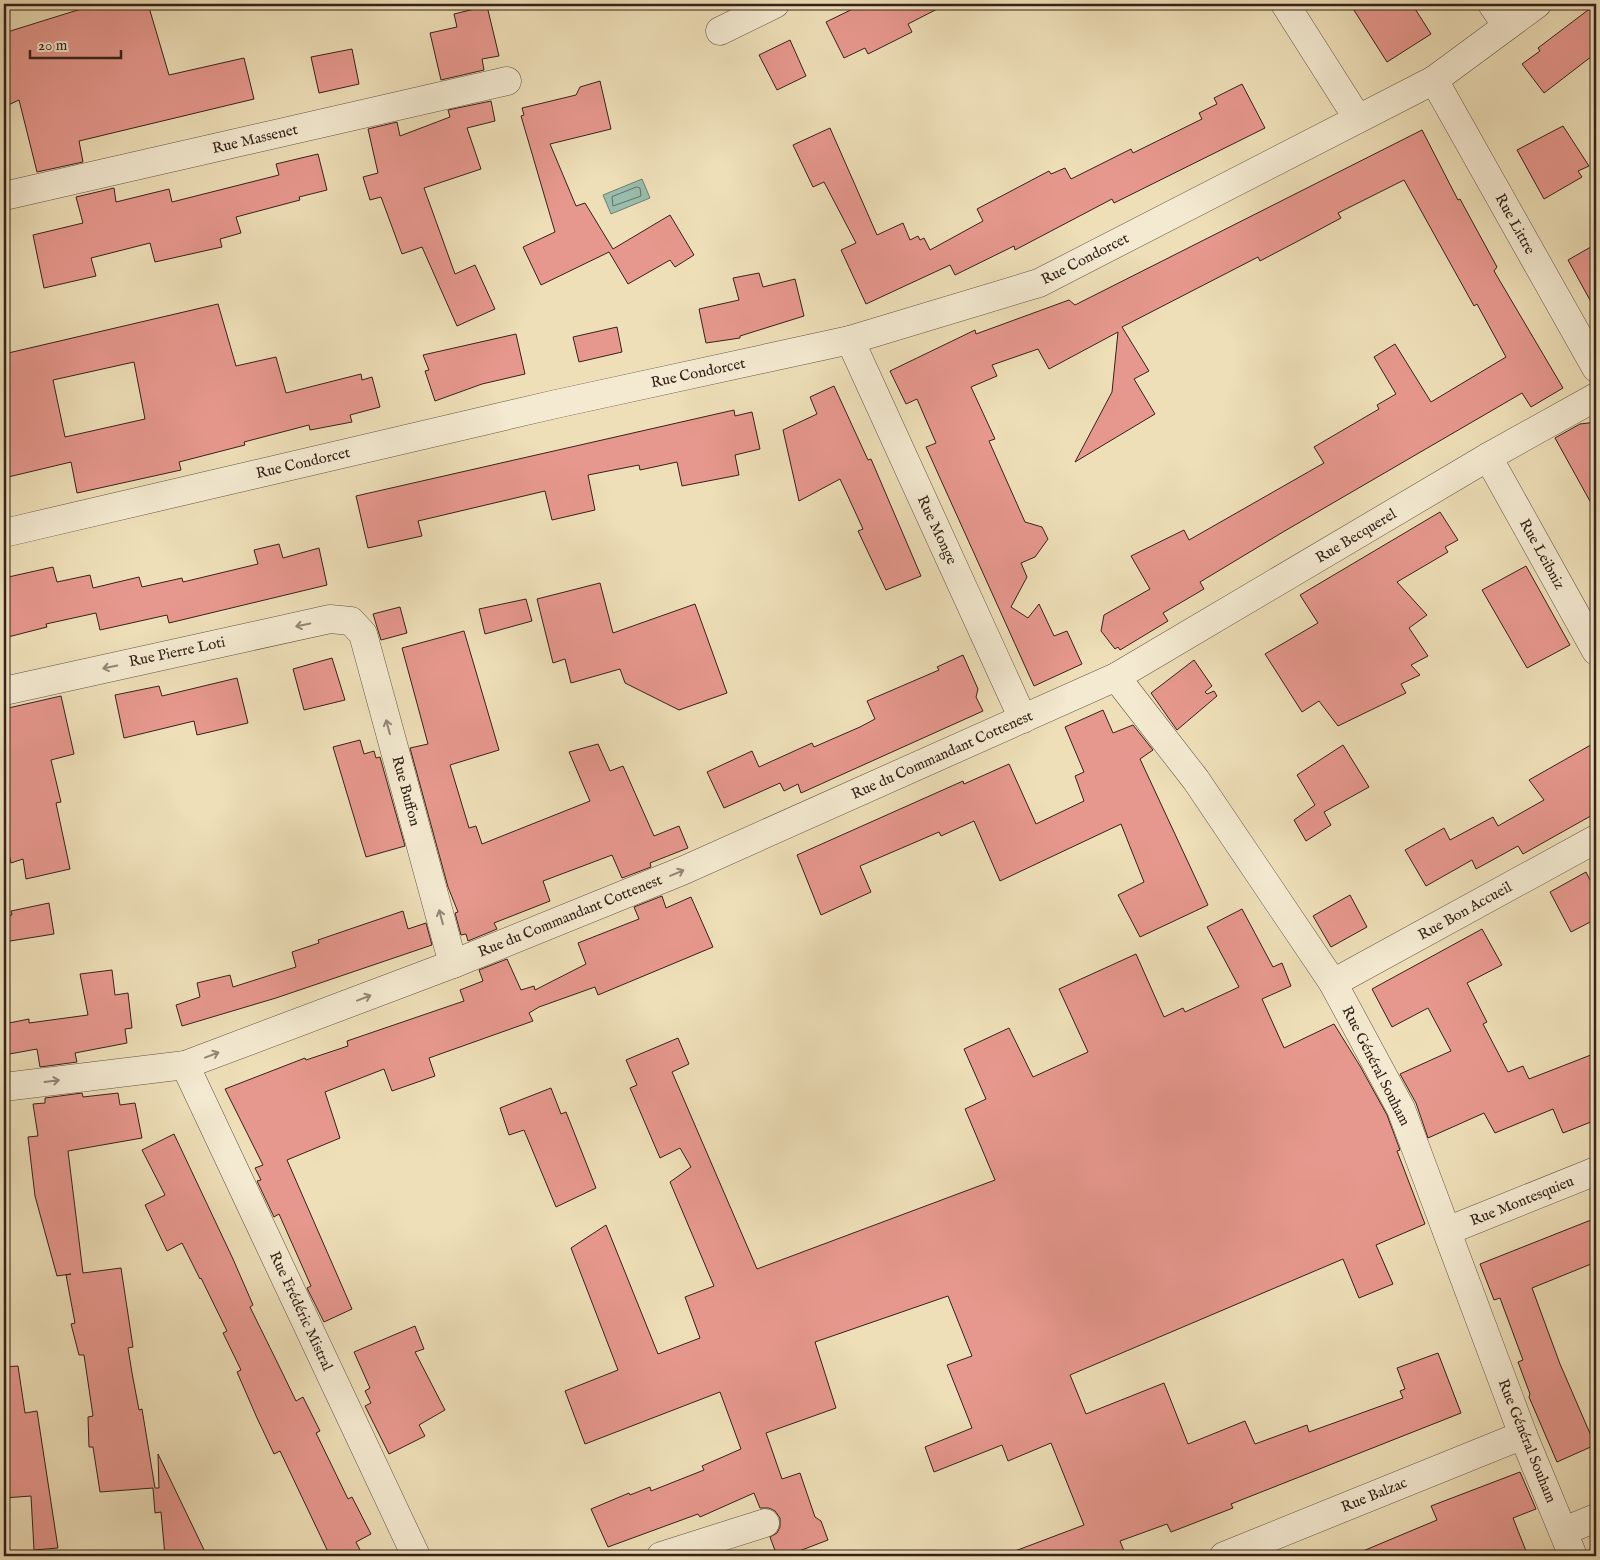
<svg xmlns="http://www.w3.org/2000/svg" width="1600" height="1560" viewBox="0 0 1600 1560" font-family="'IM FELL English',serif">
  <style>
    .water { fill: #99bdac; stroke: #717f72 }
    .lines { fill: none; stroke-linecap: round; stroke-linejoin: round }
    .shore { stroke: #677064; stroke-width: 1 }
    .building { fill: #e7988e; stroke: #35221b; fill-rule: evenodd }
    .minor-casing { stroke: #635142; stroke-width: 29 }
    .minor { stroke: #f4ead1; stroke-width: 28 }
    .oneway { stroke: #948676 }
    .labels { text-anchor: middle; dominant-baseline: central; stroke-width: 5; stroke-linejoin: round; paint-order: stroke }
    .street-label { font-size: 15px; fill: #35221b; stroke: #f4ead1 }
  </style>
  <rect width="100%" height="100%" fill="#eedfb8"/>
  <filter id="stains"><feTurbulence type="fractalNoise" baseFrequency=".004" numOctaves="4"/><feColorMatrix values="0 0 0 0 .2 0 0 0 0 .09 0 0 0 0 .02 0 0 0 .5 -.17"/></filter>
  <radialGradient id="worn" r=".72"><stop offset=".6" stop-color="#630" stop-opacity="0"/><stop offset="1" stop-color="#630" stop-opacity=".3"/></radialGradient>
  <polygon class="water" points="642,179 650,198 611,214 603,195"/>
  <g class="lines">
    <polygon class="shore" points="637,187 640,188 641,196 613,206 612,197"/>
  </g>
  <g class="building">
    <polygon points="97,4 148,4 169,75 244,58 254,99 79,141 83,162 37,172 19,100 4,107 4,33"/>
    <polygon points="863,4 947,4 908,24 912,32 868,54 865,48 844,58 826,22"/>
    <polygon points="1350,4 1412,4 1431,34 1387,62"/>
    <polygon points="1596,4 1596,53 1544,93 1522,64 1540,51 1538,48"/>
    <polygon points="487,6 499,56 482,59 484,70 441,80 430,33 457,27 454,14"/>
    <polygon points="790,40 806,76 777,90 759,55"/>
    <polygon points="352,49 359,84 319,93 311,57"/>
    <polygon points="600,81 611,129 550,144 576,206 585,203 613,249 670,215 694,255 675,267 670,260 628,284 609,252 541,285 523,247 555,232 521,116 524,115 522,108 576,95 580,87"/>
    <polygon points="1242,84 1265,128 1114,203 1112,199 1015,250 1014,246 955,275 950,265 866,304 841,250 856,243 824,182 813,187 793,145 830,128 877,235 903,223 910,240 918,236 920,240 924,238 930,250 983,221 977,209 1049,171 1051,174 1065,168 1071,179 1131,149 1133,153 1202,119 1199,113 1217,104 1214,98"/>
    <polygon points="491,101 495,121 467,128 481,169 424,188 455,274 475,265 495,309 457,326 422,247 402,254 381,197 370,200 363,177 378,173 368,129 397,122 400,136 450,117 448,110"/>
    <polygon points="1563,126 1589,166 1578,171 1582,177 1544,199 1517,150"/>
    <polygon points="1422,130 1458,200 1460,199 1497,267 1494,271 1563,388 1531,407 1522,393 1283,532 1200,582 1204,589 1163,613 1168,621 1120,650 1118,647 1115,649 1101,631 1104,615 1150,589 1131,556 1184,530 1189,540 1324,463 1314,447 1379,409 1377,405 1396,394 1374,357 1395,344 1431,402 1506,357 1477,304 1474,306 1404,180 1338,213 1341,218 1300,240 1260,261 1258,257 1122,327 1149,371 1134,379 1155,414 1075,462 1112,392 1118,332 1049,369 1038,349 992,365 997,376 971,387 995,439 989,441 1025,522 1042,527 1048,539 1035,557 1021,563 1027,577 1011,607 1028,618 1039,604 1054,636 1067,631 1082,664 1034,686 926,447 936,443 917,399 906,404 890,371 975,330 976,334 1069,300 1075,305"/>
    <polygon points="318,154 327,190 299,197 300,200 236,217 241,233 220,239 222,247 155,262 150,243 91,258 96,276 44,288 33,235 83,223 76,197 114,188 116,202 169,189 172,202 279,175 276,164"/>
    <polygon points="1596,244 1596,311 1568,260"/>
    <polygon points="759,273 763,287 795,279 804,316 740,336 740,338 706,343 699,309 739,300 733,278"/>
    <path d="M 218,304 L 236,366 L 276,357 L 286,393 L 361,374 L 362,380 L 372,377 L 380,407 L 350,415 L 352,422 L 310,430 L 309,425 L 244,442 L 245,445 L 179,462 L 181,470 L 77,493 L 71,462 L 4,478 L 4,354 ZM 134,362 L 145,419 L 65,437 L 53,380 Z"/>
    <polygon points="617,327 622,352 579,362 573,337"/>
    <polygon points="516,334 525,374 482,384 435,401 425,371 429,370 423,355"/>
    <polygon points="834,386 868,460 871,459 921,576 886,590 858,531 863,529 840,479 799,501 783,430 817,414 810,397"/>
    <polygon points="734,410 735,416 752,412 760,449 735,455 739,475 682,486 677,462 640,470 639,465 588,475 595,510 552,520 545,491 418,521 422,536 368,548 356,496"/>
    <polygon points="1596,422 1596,512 1555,438 1580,424"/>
    <polygon points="1440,512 1458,540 1445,547 1448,552 1397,582 1427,615 1409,628 1428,656 1411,665 1420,675 1401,684 1406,693 1338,726 1319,701 1302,712 1265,654 1318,623 1300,595"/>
    <polygon points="279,544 283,558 319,548 327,585 169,623 167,615 100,630 96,613 46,624 47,627 4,638 4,578 53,567 57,582 90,575 93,588 139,577 142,587 182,578 183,582 258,564 254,550"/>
    <polygon points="1526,566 1570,645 1527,668 1482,590"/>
    <polygon points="600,583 613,633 695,604 727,693 679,710 625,683 620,669 571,683 565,659 553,663 537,599"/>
    <polygon points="526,599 532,621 485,634 479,609"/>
    <polygon points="400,607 407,633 381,640 373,614"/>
    <polygon points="464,631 499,750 450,765 469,828 476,826 482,844 590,801 569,752 598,744 610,771 623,766 654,836 679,826 688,848 650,863 651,867 622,878 612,855 543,881 550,901 494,923 497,929 468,941 466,934 461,935 455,913 458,912 448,887 410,748 428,744 402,648"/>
    <polygon points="963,655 978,689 976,697 983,711 801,793 798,784 784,791 780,783 724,808 707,772 752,751 759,767 812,743 814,747 860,727 875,719 867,701 939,670 937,667"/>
    <polygon points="332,658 345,700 304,710 293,669"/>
    <polygon points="1194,660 1212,686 1205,692 1207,694 1214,691 1217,696 1177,730 1151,693"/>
    <polygon points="237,678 248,723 197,735 194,721 124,738 115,695 159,686 162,696"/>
    <polygon points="61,696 74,754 51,760 61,802 56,803 70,869 26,879 23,859 11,863 4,833 4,709"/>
    <polygon points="1103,710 1113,733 1133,725 1153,750 1140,759 1208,905 1140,937 1118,895 1144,882 1121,824 1000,881 974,821 941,836 939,832 860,866 871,892 821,915 797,855 963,781 964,784 1009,764 1036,824 1084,801 1075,776 1084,772 1065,727"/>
    <polygon points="360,740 364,754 374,751 376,758 380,757 405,846 366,857 333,747"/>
    <polygon points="1596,742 1596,813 1523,854 1518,846 1476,869 1472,860 1426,886 1405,850 1444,828 1450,840 1493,817 1498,826 1544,800 1529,780"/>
    <polygon points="1343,745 1369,787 1324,812 1331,825 1306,841 1294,820 1315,805 1297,775"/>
    <polygon points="1586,872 1596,892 1596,919 1571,932 1550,892"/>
    <polygon points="1350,895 1367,927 1331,947 1313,916"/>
    <polygon points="662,896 666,908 691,897 713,947 598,995 595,987 539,1007 529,1013 533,1021 429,1058 435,1076 392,1091 384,1069 325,1092 340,1138 287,1160 352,1309 324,1322 307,1288 311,1286 279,1214 274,1217 257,1181 261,1180 255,1168 263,1165 225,1089 305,1058 306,1060 348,1046 347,1041 464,1001 460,990 483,981 479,970 507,959 521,990 534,986 535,990 586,964 578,943 639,919 634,907"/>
    <polygon points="49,903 54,934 4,942 4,916 12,915 11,911"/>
    <polygon points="1242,909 1273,967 1282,963 1291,986 1262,999 1284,1048 1334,1024 1360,1066 1387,1115 1400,1150 1397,1151 1425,1224 1376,1245 1393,1284 1359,1298 1343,1259 1070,1375 1086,1414 1164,1383 1188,1444 1245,1421 1255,1444 1307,1425 1309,1432 1403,1398 1400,1391 1405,1389 1397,1368 1438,1353 1461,1413 1231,1504 1233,1508 1171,1532 1167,1524 1120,1541 1126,1556 1007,1556 1007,1554 1084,1525 1051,1443 1008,1461 1002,1445 934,1472 925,1447 972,1428 947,1365 972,1356 948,1296 815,1342 836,1408 766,1433 782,1479 800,1473 815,1517 821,1521 828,1540 786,1556 777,1556 770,1537 777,1533 780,1527 780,1518 775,1511 769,1508 760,1508 754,1493 700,1517 698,1514 608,1547 591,1509 629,1493 630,1495 650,1487 651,1491 704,1470 702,1466 741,1449 720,1392 585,1444 565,1391 618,1370 571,1248 606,1225 658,1354 700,1338 685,1297 714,1286 670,1182 691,1167 680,1148 660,1158 630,1088 637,1085 626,1060 678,1038 689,1064 672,1072 757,1269 995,1180 965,1109 986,1099 964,1049 1009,1028 1033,1077 1088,1052 1059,989 1136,954 1164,1017 1183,1008 1185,1012 1239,987 1207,927"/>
    <polygon points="403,911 408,929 426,923 432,945 276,998 182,1026 176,1005 200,997 197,983 230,975 233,987 296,967 292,952 319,943 318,940"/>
    <polygon points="1482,929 1502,965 1467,983 1487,1022 1483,1024 1508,1072 1523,1066 1529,1079 1596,1053 1596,1120 1563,1133 1553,1109 1495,1133 1484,1113 1428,1138 1416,1103 1400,1074 1451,1051 1428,1008 1392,1027 1372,989"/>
    <polygon points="112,970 115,995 128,993 132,1028 125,1029 127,1043 75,1053 77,1062 40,1067 37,1049 4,1055 4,1024 29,1019 29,1023 88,1015 80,974"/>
    <polygon points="551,1088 561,1114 566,1112 596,1188 556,1207 524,1130 509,1135 500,1108"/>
    <polygon points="82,1093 83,1097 118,1093 120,1105 135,1103 142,1138 68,1151 83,1273 121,1268 133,1347 128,1348 132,1373 139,1410 142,1409 155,1488 159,1488 158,1454 207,1556 165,1556 161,1512 155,1513 153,1488 100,1492 93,1447 89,1447 88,1417 93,1416 84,1355 79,1355 71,1324 75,1323 66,1275 71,1274 57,1276 35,1196 28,1137 38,1136 33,1104 45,1103 45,1098"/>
    <polygon points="174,1134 233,1259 253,1305 250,1307 281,1370 296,1401 303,1397 320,1431 316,1433 348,1499 352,1497 371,1534 356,1542 363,1556 330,1556 280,1451 274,1454 257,1418 237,1372 241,1370 223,1333 227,1331 201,1278 200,1279 182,1243 167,1251 145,1205 165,1195 142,1150"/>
    <polygon points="1596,1218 1596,1262 1532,1288 1560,1364 1595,1445 1557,1462 1529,1397 1530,1394 1518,1362 1523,1360 1500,1298 1494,1300 1480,1264"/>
    <polygon points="415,1326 424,1349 415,1352 445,1410 419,1425 425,1436 389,1454 365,1406 371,1403 365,1391 370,1388 354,1352"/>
    <polygon points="18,1366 25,1413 37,1411 58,1548 34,1550 31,1496 4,1498 4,1367"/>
    <polygon points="1520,1472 1536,1509 1513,1518 1528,1556 1351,1556 1437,1520 1431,1506"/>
  </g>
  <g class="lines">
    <defs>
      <g id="minor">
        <polyline points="1285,4 1358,119"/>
        <polyline points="1492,4 1507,26"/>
        <polyline points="720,31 775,4"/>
        <polyline points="1434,80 1596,368"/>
        <polyline points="4,196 507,81"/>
        <polyline points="850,340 1023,719"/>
        <polyline points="1488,457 1596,651"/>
        <polyline points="4,533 556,404 850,340 1039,283 1434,80 1537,4"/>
        <polyline points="1116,677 1196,780 1333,983 1401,1109 1523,1435 1573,1556"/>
        <polyline points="4,691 330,619 351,621 363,634 453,964"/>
        <polyline points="1333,983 1596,839"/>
        <polyline points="185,1065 416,1556"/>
        <polyline points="4,1087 185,1065 453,964 682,871 1116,677 1488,457 1596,397"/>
        <polyline points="1447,1231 1596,1171"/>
        <polyline points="1564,1531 1596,1518"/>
        <polyline points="661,1556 765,1523"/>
        <polyline points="1224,1556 1523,1435"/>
      </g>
    </defs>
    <use href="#minor" class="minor-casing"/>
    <use href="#minor" class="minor"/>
  </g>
  <defs><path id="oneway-shaft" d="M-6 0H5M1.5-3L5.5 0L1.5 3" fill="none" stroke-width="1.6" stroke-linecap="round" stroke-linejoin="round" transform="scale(1.25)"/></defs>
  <g class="oneway">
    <use href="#oneway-shaft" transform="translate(303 625) rotate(168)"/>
    <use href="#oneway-shaft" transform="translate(110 667) rotate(168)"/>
    <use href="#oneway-shaft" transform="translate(388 727) rotate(-105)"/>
    <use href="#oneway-shaft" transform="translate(677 873) rotate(-23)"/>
    <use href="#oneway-shaft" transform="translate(441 917) rotate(-105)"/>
    <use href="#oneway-shaft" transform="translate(364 998) rotate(-21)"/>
    <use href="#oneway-shaft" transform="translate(212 1055) rotate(-21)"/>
    <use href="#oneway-shaft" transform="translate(52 1081) rotate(-7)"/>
  </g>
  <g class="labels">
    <g class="street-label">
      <text transform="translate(255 139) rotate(-13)">Rue Massenet</text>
      <text transform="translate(1515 224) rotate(61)">Rue Littre</text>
      <text transform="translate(1085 259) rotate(-27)">Rue Condorcet</text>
      <text transform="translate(698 373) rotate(-12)">Rue Condorcet</text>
      <text transform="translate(303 463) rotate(-13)">Rue Condorcet</text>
      <text transform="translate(937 530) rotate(65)">Rue Monge</text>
      <text transform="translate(1356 536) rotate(-31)">Rue Becquerel</text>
      <text transform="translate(1542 554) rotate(61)">Rue Leibniz</text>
      <text transform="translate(177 652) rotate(-12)">Rue Pierre Loti</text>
      <text transform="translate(942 755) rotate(-24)">Rue du Commandant Cottenest</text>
      <text transform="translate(406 791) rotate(75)">Rue Buffon</text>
      <text transform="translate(1465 911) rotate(-29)">Rue Bon Accueil</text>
      <text transform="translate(570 916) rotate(-22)">Rue du Commandant Cottenest</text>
      <text transform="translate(1376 1066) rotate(63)">Rue Général Souham</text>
      <text transform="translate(1522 1201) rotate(-22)">Rue Montesquieu</text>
      <text transform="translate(301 1311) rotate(65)">Rue Frédéric Mistral</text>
      <text transform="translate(1527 1441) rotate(68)">Rue Général Souham</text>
      <text transform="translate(1374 1495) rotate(-22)">Rue Balzac</text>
    </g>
  </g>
  <rect width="1600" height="1560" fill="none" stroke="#eedfb8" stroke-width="20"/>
  <rect x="5" y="5" width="1590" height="1550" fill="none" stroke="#35221b" stroke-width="2.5"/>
  <rect x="10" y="10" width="1580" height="1540" fill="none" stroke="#35221b"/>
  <path d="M30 50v8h91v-8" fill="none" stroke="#35221b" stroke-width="2.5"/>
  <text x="38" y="50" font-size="15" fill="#35221b" stroke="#f4ead1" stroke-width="4" paint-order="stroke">20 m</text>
  <rect width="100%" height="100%" filter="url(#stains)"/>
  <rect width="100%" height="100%" fill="url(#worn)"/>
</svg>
